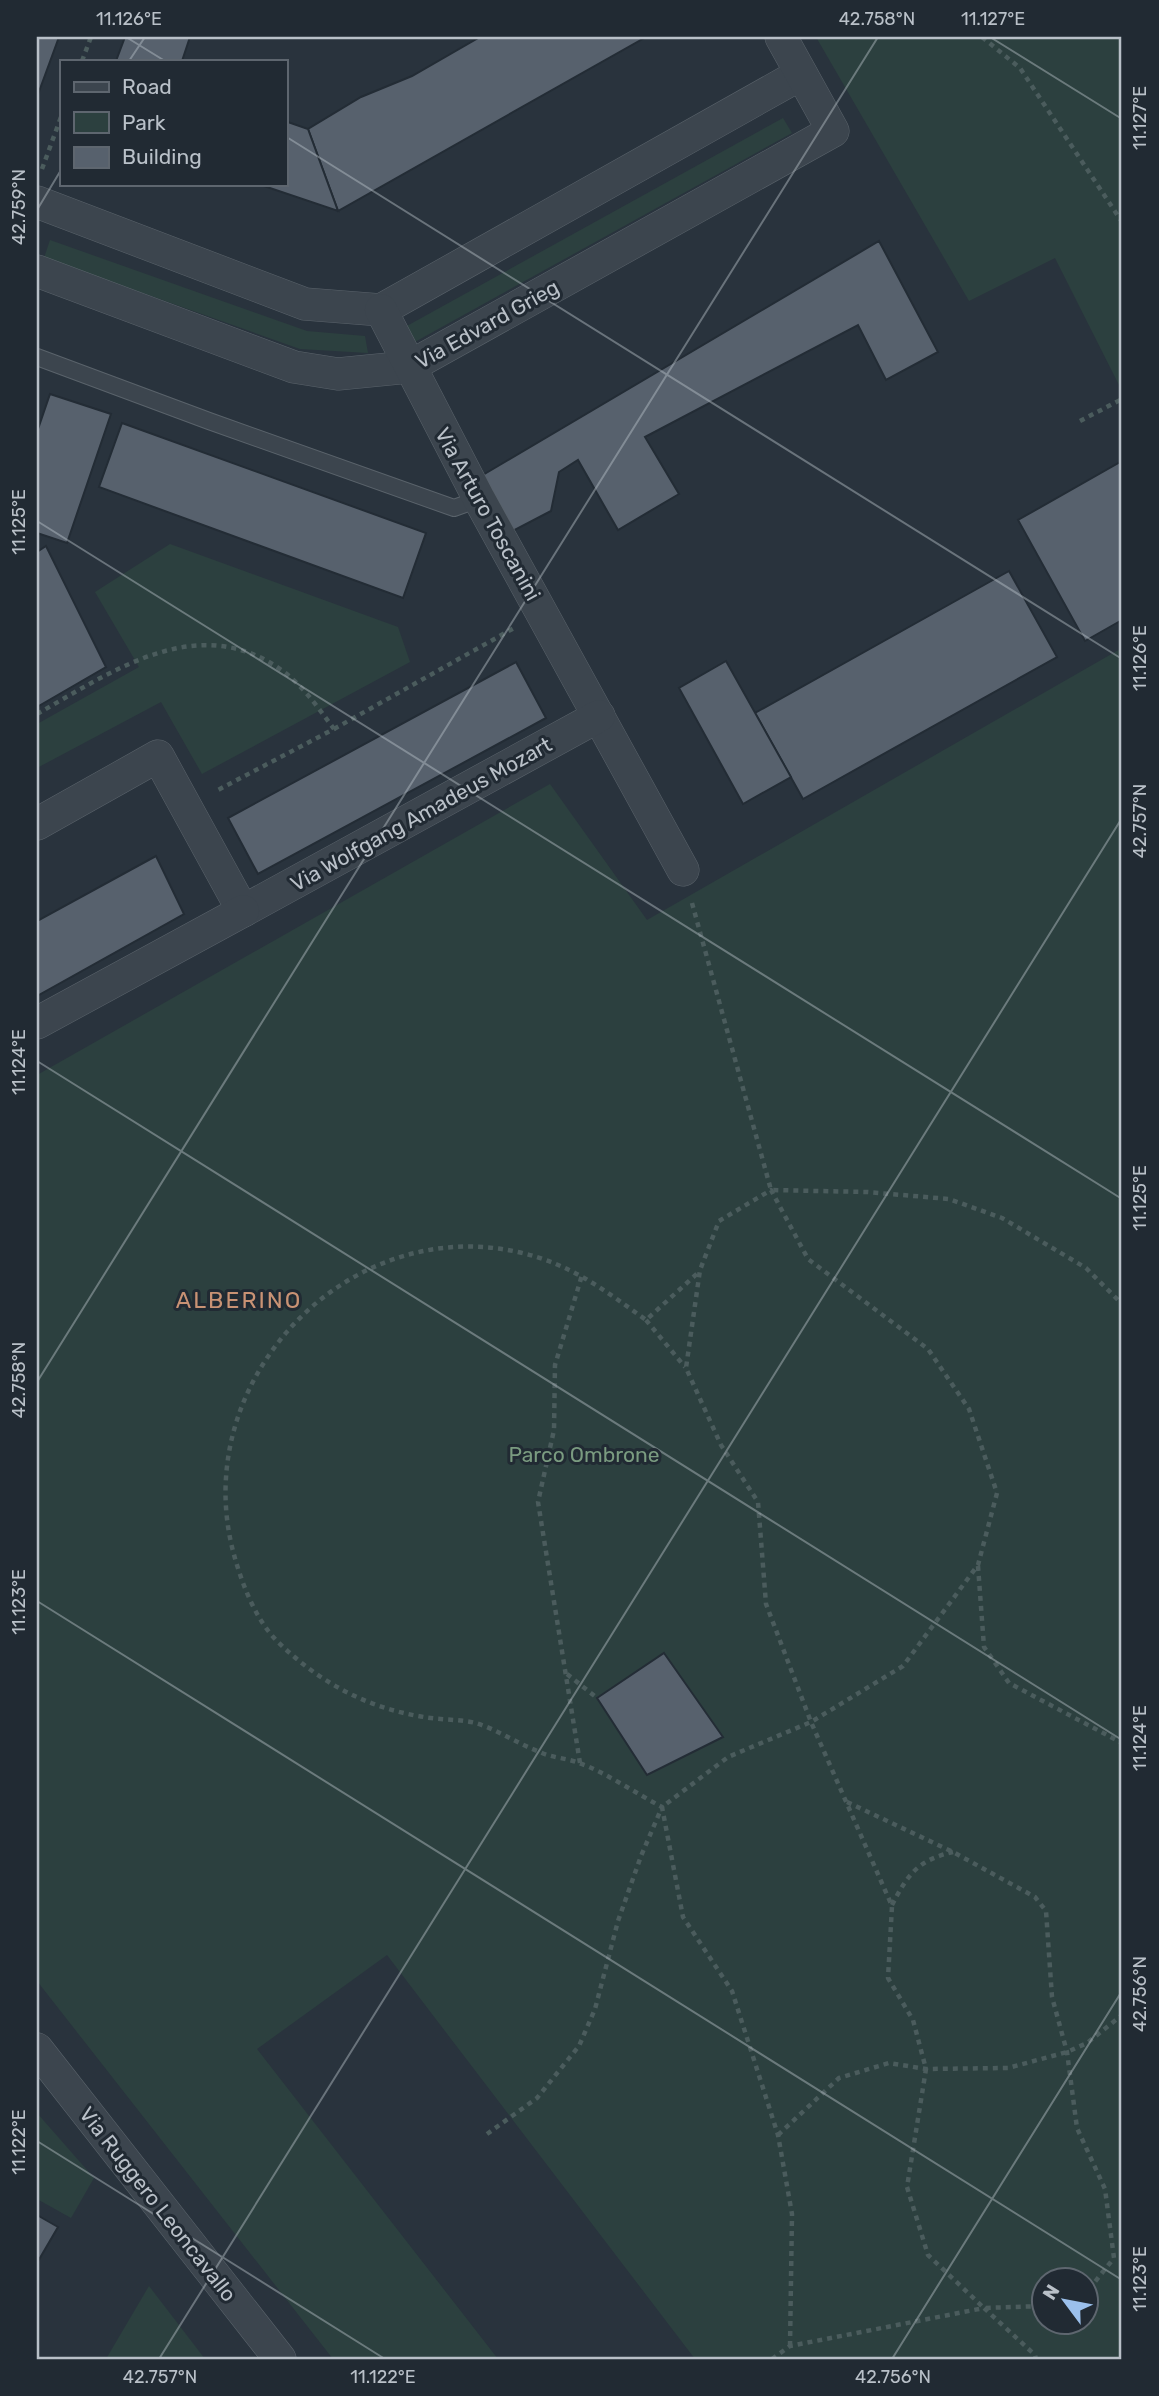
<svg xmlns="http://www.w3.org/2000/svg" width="1159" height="2396" viewBox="0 0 1159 2396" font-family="Rubik,sans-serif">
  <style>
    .green { fill: #2c403f; fill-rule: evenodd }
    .building { fill: #57616d; stroke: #232c35; stroke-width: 2 }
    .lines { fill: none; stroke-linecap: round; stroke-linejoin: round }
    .lane-casing { stroke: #5a636b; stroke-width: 18 }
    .street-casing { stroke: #5a636b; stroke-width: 33 }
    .path { stroke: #4b5c5d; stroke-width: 4.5; stroke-dasharray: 5 5; stroke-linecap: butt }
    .lane { stroke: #3c454e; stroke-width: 16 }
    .street { stroke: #3c454e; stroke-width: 32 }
    .ticks { fill: none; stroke: #b9c0c8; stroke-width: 2; stroke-opacity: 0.45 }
    .labels { text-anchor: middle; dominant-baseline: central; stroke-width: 6; stroke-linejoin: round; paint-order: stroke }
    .street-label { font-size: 21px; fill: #b9c0c8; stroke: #212a33 }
    .park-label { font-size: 21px; fill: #7a9b80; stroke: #212a33 }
    .neighbourhood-label { font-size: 23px; letter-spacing: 2px; fill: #c99274; stroke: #212a33 }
    .neatline { fill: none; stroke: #b9c0c8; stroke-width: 2.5 }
    .ticks-label { font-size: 18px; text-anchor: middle; fill: #b9c0c8 }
  </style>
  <rect width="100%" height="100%" fill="#29333d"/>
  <g class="green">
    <polygon points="816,37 1122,37 1122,391 1055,258 969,301"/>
    <polygon points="783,118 792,133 413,343 405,327"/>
    <polygon points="50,240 307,331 365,336 368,353 300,349 44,258"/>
    <polygon points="170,544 398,627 410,662 202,774 161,702 37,768 37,724 139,667 95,592"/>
    <path d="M 1122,648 L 1122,2359 L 695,2359 L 387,1955 L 257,2049 L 498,2359 L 333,2359 L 37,1981 L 37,1075 L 550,784 L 647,920 ZM 1044,2280 L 1086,2280 L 1086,2322 L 1044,2322 Z"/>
    <polygon points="37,2113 94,2178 71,2218 37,2199"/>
    <polygon points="149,2286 205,2359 106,2359"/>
  </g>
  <g class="building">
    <polygon points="37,37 59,37 37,97"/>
    <polygon points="125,37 190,37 182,61 116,61"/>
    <polygon points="480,37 646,37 338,211 308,129 361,97 412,76"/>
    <polygon points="285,121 308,129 338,211 258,184 285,184"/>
    <polygon points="879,241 938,352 886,380 858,325 645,437 679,494 618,530 578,460 559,472 551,511 507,534 476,479"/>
    <polygon points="50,394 111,414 67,543 37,533 37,432"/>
    <polygon points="122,423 426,533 403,598 99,487"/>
    <polygon points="1122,461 1122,620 1085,641 1018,520"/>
    <polygon points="46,546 106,667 37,707 37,552"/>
    <polygon points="1009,571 1057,657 803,799 755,713"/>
    <polygon points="726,661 791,777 743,804 679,688"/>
    <polygon points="516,662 546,718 258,874 228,818"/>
    <polygon points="156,856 184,914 37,996 37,921"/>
    <polygon points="664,1653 723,1737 647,1775 597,1698"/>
    <polygon points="37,2215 58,2227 37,2263"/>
  </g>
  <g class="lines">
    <defs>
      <polyline id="lane" points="37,357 209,421 454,508 479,499"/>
      <g id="street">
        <polyline points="37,202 305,304 381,310 801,74"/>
        <polyline points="37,271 294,367 338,374 409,367 833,131 781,37"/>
        <polyline points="381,310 479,499 683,870"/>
        <polyline points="37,824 158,756 243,911 599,716"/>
        <polyline points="37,1023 243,911"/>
        <polyline points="37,2049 280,2359"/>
      </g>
    </defs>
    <use href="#lane" class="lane-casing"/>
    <use href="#street" class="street-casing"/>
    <g class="path">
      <polyline points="982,37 1020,68 1122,222"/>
      <polyline points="82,61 91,37"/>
      <polyline points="42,169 61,117"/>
      <polyline points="1080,421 1122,399"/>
      <path d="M 37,714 C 113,671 200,609 284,672 C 304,687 319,709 334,729 L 216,791"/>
      <polyline points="334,729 514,628"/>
      <polyline points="692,903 771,1190 867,1192 949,1199 1002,1218 1086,1268 1122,1304"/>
      <polyline points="646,1320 685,1367"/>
      <polyline points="978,1566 984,1647 1009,1683 1122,1743"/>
      <polyline points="567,1674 597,1698"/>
      <polyline points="580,1763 538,1502 554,1430 555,1365 582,1275"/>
      <polyline points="847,1802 953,1852 1035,1897 1046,1911 1052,1997 1067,2052 1077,2128 1105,2189 1114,2258 1086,2293"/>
      <path d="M 892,1905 C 908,1874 918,1860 953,1852"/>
      <path d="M 487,2134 L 537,2098 L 579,2046 L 595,2009 L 618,1921 L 641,1856 L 662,1807 C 637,1794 605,1772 579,1763 C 567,1758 552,1758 540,1752 C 518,1744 498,1730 476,1723 C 459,1719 440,1720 424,1717 C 366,1708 317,1681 276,1640 C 254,1617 241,1581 233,1551 C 189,1381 346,1214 518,1252 C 571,1264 603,1289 646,1320 L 700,1271"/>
      <polyline points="778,2135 839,2078 889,2063 926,2069 1008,2068 1067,2052 1087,2043 1122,2015"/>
      <polyline points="790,2346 792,2214 778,2135 732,1991 683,1917 662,1807 728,1757 811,1722 903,1666 978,1565 997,1493 969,1409 928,1349 808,1259 771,1190 719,1221 700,1270 686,1368 721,1445 758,1502 766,1604 811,1722 892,1906 888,1978 913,2020 926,2069 907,2187 928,2255 984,2308 1044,2306"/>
      <polyline points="772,2359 790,2346 984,2308 1035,2355 1036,2359"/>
    </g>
    <use href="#lane" class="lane"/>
    <use href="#street" class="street"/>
  </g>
  <path class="ticks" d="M 126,37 L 165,61M 990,37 L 1122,119M 129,61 L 145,37M 285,136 L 1122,659M 37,210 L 61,170M 37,521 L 1122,1199M 37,1061 L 1122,1740M 37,1382 L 878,37M 37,1601 L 1122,2280M 37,2141 L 385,2359M 159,2359 L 1122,818M 892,2359 L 1122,1991"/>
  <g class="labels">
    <g class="street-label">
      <text transform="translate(487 324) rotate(-29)">Via Edvard Grieg</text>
      <text transform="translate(488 514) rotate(61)">Via Arturo Toscanini</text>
      <text transform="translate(421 814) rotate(-29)">Via Wolfgang Amadeus Mozart</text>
      <text transform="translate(158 2204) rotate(52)">Via Ruggero Leoncavallo</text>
    </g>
    <g class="park-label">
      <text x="584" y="1454">Parco Ombrone</text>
    </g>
    <g class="neighbourhood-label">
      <text x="239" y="1300">ALBERINO</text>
    </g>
  </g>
  <rect width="1159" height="2396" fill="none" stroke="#212a33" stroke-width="77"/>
  <rect x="60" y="60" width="228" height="126" fill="#212a33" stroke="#5e666f" stroke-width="2"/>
  <rect x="74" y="82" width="35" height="10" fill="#3c454e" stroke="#5e666f" stroke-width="2"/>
  <text x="122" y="94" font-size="21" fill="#b9c0c8">Road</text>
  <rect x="74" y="112" width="35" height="21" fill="#2c403f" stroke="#5e666f" stroke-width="2"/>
  <text x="122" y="130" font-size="21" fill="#b9c0c8">Park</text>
  <rect x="74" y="147" width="35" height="21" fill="#57616d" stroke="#5e666f" stroke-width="2"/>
  <text x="122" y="164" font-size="21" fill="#b9c0c8">Building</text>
  <g transform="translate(1065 2301) rotate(302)"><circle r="33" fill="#212a33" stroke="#5e666f" stroke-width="2"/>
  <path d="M0-5L12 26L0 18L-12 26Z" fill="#9bc0ec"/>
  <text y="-10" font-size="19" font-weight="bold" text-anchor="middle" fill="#b9c0c8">N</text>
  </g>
  <rect x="38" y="38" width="1082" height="2320" class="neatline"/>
  <g class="ticks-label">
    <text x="129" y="25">11.126°E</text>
    <text x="877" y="25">42.758°N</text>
    <text x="993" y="25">11.127°E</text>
    <text transform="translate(1140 118) rotate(-90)" y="6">11.127°E</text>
    <text transform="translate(19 207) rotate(-90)" y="6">42.759°N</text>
    <text transform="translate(19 522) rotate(-90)" y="6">11.125°E</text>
    <text transform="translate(1140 658) rotate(-90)" y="6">11.126°E</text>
    <text transform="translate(1140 821) rotate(-90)" y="6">42.757°N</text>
    <text transform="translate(19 1062) rotate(-90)" y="6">11.124°E</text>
    <text transform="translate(1140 1198) rotate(-90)" y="6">11.125°E</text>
    <text transform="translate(19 1380) rotate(-90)" y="6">42.758°N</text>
    <text transform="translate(19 1602) rotate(-90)" y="6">11.123°E</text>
    <text transform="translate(1140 1738) rotate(-90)" y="6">11.124°E</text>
    <text transform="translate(1140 1994) rotate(-90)" y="6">42.756°N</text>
    <text transform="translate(19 2142) rotate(-90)" y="6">11.122°E</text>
    <text transform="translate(1140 2279) rotate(-90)" y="6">11.123°E</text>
    <text x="160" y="2383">42.757°N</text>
    <text x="383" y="2383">11.122°E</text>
    <text x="893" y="2383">42.756°N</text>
  </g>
</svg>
